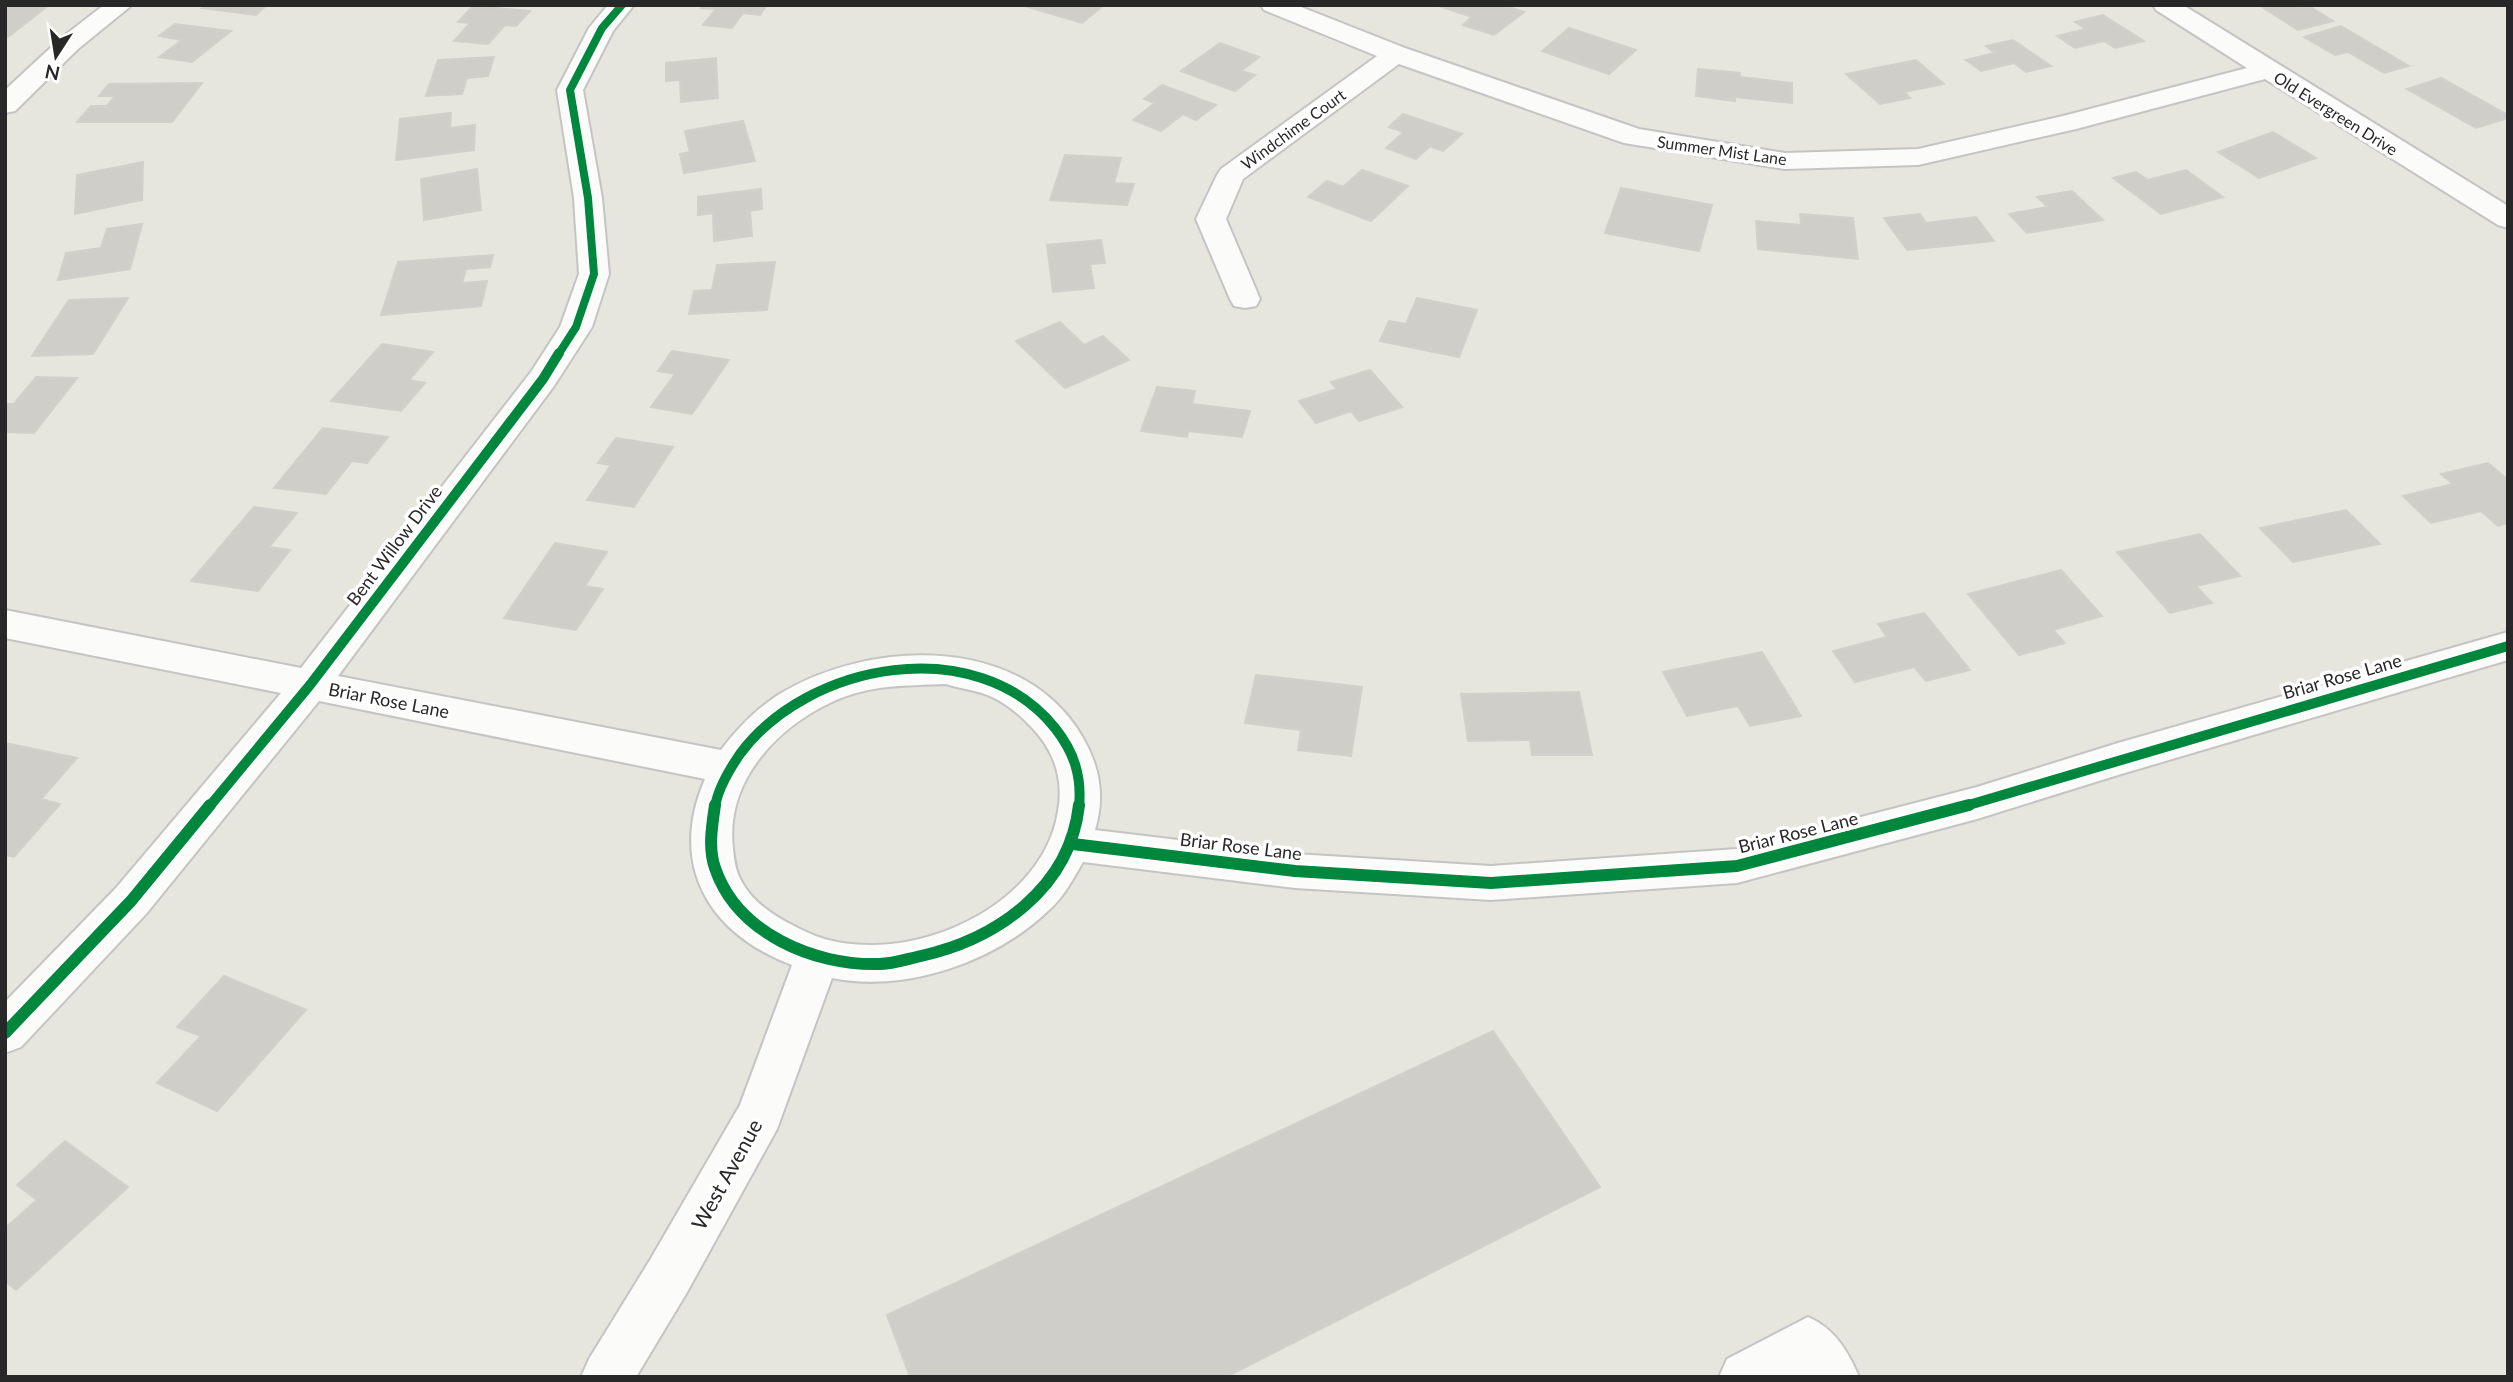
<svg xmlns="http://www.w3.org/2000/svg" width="2513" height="1382" viewBox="0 0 2513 1382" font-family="Lato,sans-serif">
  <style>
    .building { fill: #cfcec9; stroke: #d1d0ca; stroke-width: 2 }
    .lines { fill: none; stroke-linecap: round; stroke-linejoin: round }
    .minor-casing { stroke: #c4c4c3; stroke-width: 4 }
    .minor { fill: #fbfbfa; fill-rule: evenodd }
    .cycleway-far2-casing { stroke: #fff; stroke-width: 11 }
    .cycleway-far1-casing { stroke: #fff; stroke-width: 14 }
    .cycleway-casing { stroke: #fff; stroke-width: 17 }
    .cycleway-far2 { stroke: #00873e; stroke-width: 8 }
    .cycleway-far1 { stroke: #00873e; stroke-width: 10 }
    .cycleway { stroke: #00873e; stroke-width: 12 }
    .labels { text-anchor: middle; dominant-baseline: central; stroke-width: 7; stroke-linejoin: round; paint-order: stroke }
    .far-street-label { font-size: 16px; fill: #282828; stroke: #fff }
    .street-label { font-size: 18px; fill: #282828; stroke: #fff }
    .near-street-label { font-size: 21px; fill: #282828; stroke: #fff }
  </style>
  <rect width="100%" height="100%" fill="#e6e5de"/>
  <g class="building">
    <polygon points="5,5 49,5 8,37 5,37"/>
    <polygon points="206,5 267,5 256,15 202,8"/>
    <polygon points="703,5 767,5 760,15 743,13 732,28 703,25 716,9 701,8"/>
    <polygon points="1021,5 1104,5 1082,23"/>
    <polygon points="1503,5 1524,12 1494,35 1463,25 1472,17 1439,6"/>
    <polygon points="2259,5 2295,5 2300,8 2309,6 2333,21 2298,30"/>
    <polygon points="473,6 530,11 516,26 505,25 488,44 454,41 470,23 458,22"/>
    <polygon points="2103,15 2144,41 2115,48 2104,41 2075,48 2057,36 2086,29 2075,22"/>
    <polygon points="175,24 231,31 192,62 159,57 182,40 159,36"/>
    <polygon points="2341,26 2409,66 2384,73 2348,52 2335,55 2304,37"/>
    <polygon points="1569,28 1636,50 1609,74 1542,51"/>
    <polygon points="2013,40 2051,66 2026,72 2014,63 1981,71 1966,60 1995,53 1986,46"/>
    <polygon points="1220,43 1259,57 1241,71 1255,75 1235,91 1181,71"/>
    <polygon points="494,57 488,76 467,78 462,94 426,96 438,60"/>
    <polygon points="716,58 718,98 681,102 680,80 666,81 666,63"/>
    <polygon points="1916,60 1944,84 1904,92 1910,98 1880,104 1846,74"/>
    <polygon points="1698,69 1740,73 1740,77 1792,83 1792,103 1735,97 1735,101 1696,96"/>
    <polygon points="2441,78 2508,115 2508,118 2476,128 2407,89"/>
    <polygon points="202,83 172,122 77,122 91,106 107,106 115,96 99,96 109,84"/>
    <polygon points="1162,85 1216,105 1196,120 1183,114 1161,131 1133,120 1155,103 1144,99"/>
    <polygon points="451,113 450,128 475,125 474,150 396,160 400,119"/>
    <polygon points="1403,114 1462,134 1443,151 1430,146 1416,159 1386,148 1404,132 1389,127"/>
    <polygon points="743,121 755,161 684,173 680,154 690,152 685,131"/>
    <polygon points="2273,132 2316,158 2259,178 2218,152"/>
    <polygon points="1065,155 1121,158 1114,183 1134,184 1127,205 1050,200"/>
    <polygon points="143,162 142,200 75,214 77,175"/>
    <polygon points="477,169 481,210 424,220 421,179"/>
    <polygon points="1362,170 1408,186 1371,221 1308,197 1327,181 1343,187"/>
    <polygon points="2186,170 2223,197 2161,214 2113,178 2136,172 2148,180"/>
    <polygon points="1621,188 1712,205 1699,251 1605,233"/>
    <polygon points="761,189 762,209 750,211 752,236 714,241 713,213 698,215 698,197"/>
    <polygon points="2072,191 2103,220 2027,233 2009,214 2048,207 2037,197"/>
    <polygon points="1800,214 1853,218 1858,259 1758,249 1756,221 1801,225"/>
    <polygon points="1920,214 1926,223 1976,217 1994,241 1907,250 1884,218"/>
    <polygon points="142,224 130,269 58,280 66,253 101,248 107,229"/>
    <polygon points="1101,240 1105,263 1090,264 1094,288 1053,292 1047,245"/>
    <polygon points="493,255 490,267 466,269 462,283 487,281 481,306 381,315 398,262"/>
    <polygon points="775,262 767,310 689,314 694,291 712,290 717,265"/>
    <polygon points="128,298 93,354 32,356 69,300"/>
    <polygon points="1417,298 1477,310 1459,357 1380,341 1389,321 1406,324"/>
    <polygon points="1060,322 1084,345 1103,336 1129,360 1065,388 1016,341"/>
    <polygon points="382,344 433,352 409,380 425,383 401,411 331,401"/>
    <polygon points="672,351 729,360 692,414 651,407 675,374 658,371"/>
    <polygon points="1370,370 1402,407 1359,421 1351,411 1316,423 1299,401 1337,389 1331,382"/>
    <polygon points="36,377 77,378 34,433 5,432 5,404 14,404"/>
    <polygon points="1157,387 1195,391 1192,404 1250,411 1242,437 1188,431 1187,437 1141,431"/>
    <polygon points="323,428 388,437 367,463 352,461 326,494 274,488"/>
    <polygon points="616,438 673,447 634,507 587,500 611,465 598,463"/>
    <polygon points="2488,463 2508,480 2508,523 2498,526 2481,511 2431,523 2403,496 2453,484 2441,474"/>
    <polygon points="254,507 297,513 269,547 290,550 258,591 191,581"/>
    <polygon points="2346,510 2380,544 2293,562 2260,528"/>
    <polygon points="2200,534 2240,576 2196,586 2212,603 2170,613 2117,552"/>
    <polygon points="555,543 607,552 585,586 603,589 576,630 504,618"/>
    <polygon points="2061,570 2102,616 2053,630 2065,643 2019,655 1968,594"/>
    <polygon points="1924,613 1970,670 1926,681 1914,667 1855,682 1833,651 1887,637 1878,624"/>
    <polygon points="1762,652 1801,716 1750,726 1738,706 1687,716 1663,672"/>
    <polygon points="1256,675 1362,687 1351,756 1298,750 1301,730 1245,723"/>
    <polygon points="1579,692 1592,755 1532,755 1530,740 1468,741 1461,694"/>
    <polygon points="5,743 77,758 41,799 60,804 14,857 5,855"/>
    <polygon points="224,976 306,1010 217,1111 157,1083 201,1036 177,1027"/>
    <polygon points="1493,1031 1600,1187 1226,1377 910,1377 887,1315"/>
    <polygon points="65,1141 128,1187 16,1290 5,1281 5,1228 37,1200 17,1185"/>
  </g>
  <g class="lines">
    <defs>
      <g id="minor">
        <polygon points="104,5 132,5 78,49 15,111 5,113 5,90 60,39"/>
        <path d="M 608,5 L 634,5 L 613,31 L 583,90 L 602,198 L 609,274 L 592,327 L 554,386 L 338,676 L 721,750 C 737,729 755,710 778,695 C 869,639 1023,633 1083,738 C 1100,767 1105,797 1095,830 L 1295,854 L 1491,866 L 1737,849 L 1977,787 L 2118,743 L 2508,632 L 2508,660 L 2118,775 L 1977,819 L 1737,883 L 1491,900 L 1295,888 L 1083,862 C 1073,879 1064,897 1049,910 C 995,962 906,993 832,978 L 777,1129 L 686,1294 L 636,1377 L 581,1377 L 589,1359 L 650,1260 L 740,1105 L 792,965 C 708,933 668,865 705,779 L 319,701 L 146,914 L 21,1047 L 5,1053 L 5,1002 L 116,888 L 281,693 L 5,638 L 5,610 L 301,668 L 531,372 L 560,327 L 579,274 L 574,198 L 557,90 L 589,28 ZM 946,684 C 961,689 978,690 992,697 C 1011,706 1027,721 1040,737 C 1057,759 1063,784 1058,811 C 1042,915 889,976 800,929 C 779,919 755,905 743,884 C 736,873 734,861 733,848 C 725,782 776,728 832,702 C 870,684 906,686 946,684 Z"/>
        <polygon points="1261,5 1296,5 1405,48 1639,129 1785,153 1918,149 2063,116 2247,68 2156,10 2153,5 2183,5 2508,206 2508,228 2498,225 2265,79 2076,129 1918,165 1785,169 1624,143 1399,64 1243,179 1226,219 1260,299 1256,306 1245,308 1234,306 1230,299 1196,219 1217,175 1221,169 1377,56 1264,10"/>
        <path d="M 1808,1317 C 1834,1328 1848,1351 1859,1377 L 1719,1377 L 1727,1359 Z"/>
      </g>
    </defs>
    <use href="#minor" class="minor-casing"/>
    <use href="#minor" class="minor"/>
    <defs>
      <polyline id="cycleway-far2" points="558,355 576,327 594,274 588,198 570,90 602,28 622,5"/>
      <g id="cycleway-far1">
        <polyline points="209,807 310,685 543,379 559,353"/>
        <path d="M 715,807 C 718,788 729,770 740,754 C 808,662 977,631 1055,728 C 1074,752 1082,776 1079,807"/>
        <polyline points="1962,807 2508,646"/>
      </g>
      <g id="cycleway">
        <path d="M 715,805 C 712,826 708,848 715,868 C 737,933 814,966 879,964 C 893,964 907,959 921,956 C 997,939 1070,888 1079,805"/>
        <polyline points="1073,844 1295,871 1491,883 1737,866 1969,805"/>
        <polyline points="5,1033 131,901 210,805"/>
      </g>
    </defs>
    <use href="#cycleway-far2" class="cycleway-far2-casing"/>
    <use href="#cycleway-far1" class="cycleway-far1-casing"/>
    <use href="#cycleway" class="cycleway-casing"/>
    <use href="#cycleway-far2" class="cycleway-far2"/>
    <use href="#cycleway-far1" class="cycleway-far1"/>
    <use href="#cycleway" class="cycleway"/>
  </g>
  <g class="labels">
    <g class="far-street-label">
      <text transform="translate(2336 113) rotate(32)">Old Evergreen Drive</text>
      <text transform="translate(1293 129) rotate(-36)">Windchime Court</text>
      <text transform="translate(1722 150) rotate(8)">Summer Mist Lane</text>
    </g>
    <g class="street-label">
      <text transform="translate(394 545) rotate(-53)">Bent Willow Drive</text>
      <text transform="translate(2342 676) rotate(-16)">Briar Rose Lane</text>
      <text transform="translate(389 700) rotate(11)">Briar Rose Lane</text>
      <text transform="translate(1798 832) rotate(-14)">Briar Rose Lane</text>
      <text transform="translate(1241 846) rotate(7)">Briar Rose Lane</text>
    </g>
    <g class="near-street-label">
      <text transform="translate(726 1174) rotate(-61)">West Avenue</text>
    </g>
  </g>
  <rect width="2513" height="1382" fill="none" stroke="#282828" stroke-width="14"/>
  <g transform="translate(56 56) rotate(192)" stroke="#ffffff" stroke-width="5" paint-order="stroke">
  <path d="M0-5L12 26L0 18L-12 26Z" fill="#282828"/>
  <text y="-10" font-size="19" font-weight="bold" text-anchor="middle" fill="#282828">N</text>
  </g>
</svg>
